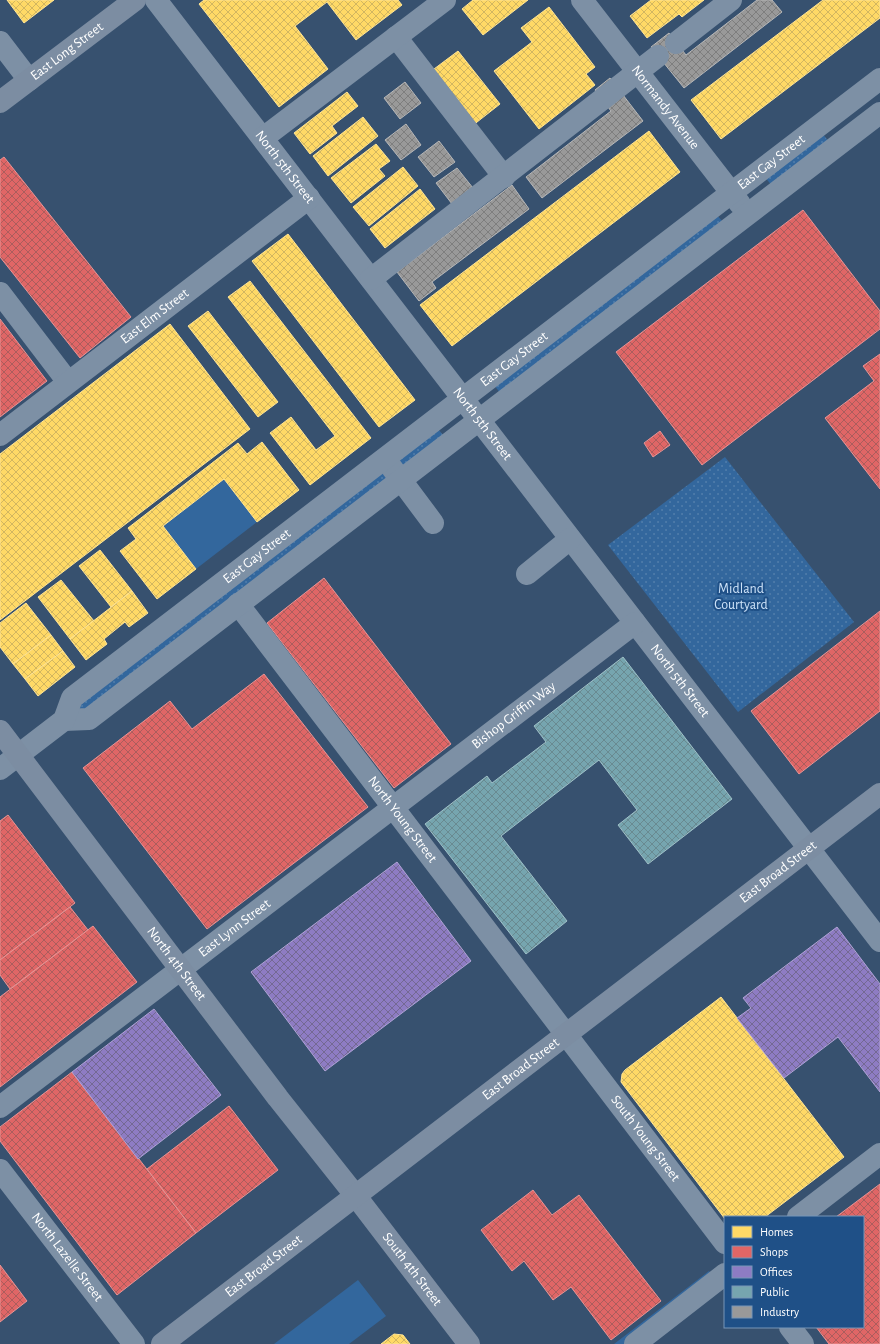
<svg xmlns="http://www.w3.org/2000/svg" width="880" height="1344" viewBox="0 0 880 1344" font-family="'Alegreya Sans',sans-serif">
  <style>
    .grass { fill: url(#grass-dots) }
    .garden { fill: #33679d }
    .homes { fill: url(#homes-cross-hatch); stroke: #ffe494 }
    .shops { fill: url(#shops-cross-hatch); stroke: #e99494 }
    .offices { fill: url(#offices-cross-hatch); stroke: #b0a3d5 }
    .public { fill: url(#public-cross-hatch); stroke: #9fc0c7 }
    .industry { fill: url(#industry-cross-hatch); stroke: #b8b8b8 }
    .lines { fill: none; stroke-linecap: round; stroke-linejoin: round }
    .minor { stroke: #7d90a5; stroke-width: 22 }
    .major { stroke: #7c8da2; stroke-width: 22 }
    .labels { text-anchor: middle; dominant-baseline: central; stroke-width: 4; stroke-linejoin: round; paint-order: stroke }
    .street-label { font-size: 14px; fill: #fff; stroke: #1f5087 }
    .park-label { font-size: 14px; fill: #cde2f8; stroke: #1f5087 }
  </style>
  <defs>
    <pattern id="grass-dots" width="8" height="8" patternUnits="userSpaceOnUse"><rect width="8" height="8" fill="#33679d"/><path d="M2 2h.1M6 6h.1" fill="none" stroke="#527eac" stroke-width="1.8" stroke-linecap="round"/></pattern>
    <pattern id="homes-cross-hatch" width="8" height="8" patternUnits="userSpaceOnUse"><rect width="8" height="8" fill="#ffd966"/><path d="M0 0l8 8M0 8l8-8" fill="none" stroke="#d2b660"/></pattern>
    <pattern id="shops-cross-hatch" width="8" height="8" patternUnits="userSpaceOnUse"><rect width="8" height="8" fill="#e06666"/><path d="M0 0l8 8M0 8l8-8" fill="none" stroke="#ac5d5d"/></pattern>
    <pattern id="offices-cross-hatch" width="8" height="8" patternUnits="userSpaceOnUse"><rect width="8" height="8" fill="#8e7cc3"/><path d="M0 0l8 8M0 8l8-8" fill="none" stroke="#746993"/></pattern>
    <pattern id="public-cross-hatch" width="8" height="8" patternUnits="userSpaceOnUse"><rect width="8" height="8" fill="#76a5af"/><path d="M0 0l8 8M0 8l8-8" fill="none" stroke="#698a91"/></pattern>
    <pattern id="industry-cross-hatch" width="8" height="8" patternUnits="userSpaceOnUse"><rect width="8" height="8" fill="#999"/><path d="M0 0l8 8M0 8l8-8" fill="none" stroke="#7e7e7e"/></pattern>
  </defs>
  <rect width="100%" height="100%" fill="#37516f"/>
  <g class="grass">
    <polygon points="822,133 829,142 772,186 765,177"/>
    <polygon points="716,214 729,229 505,399 490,380"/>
    <polygon points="433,423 448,441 89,719 64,720 72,698"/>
    <polygon points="725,457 854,622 738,712 608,545"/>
  </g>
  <g class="garden">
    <polygon points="224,479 257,522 196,569 163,526"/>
    <polygon points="725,1263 725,1270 632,1344 614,1344 709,1271 711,1273"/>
    <polygon points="358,1280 386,1316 349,1344 274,1344"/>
  </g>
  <g class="homes">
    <polygon points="7,0 54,0 24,23"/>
    <polygon points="204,0 398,0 402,5 356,40 327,2 295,26 328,69 279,107 199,4"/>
    <polygon points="473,0 528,0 483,35 462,9"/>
    <polygon points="651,0 704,0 682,17 679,14 647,38 630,16"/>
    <polygon points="823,0 880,0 880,18 721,139 691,100"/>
    <polygon points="549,7 595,67 586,74 595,85 539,129 494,71 532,42 521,28"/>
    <polygon points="458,51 500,104 472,126 430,72"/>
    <polygon points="347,92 358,106 332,126 337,133 310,154 294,133"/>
    <polygon points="363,117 378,136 328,176 313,156"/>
    <polygon points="649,131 680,172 452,346 420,305"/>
    <polygon points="376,144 390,161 379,169 385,176 351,203 331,178"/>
    <polygon points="403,167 418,186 369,226 353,207"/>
    <polygon points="420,189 435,209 385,248 370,229"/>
    <polygon points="288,234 415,400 379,427 252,261"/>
    <polygon points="250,281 371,438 310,485 270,433 291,417 316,450 335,436 228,297"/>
    <polygon points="208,311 278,402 258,417 188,326"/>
    <polygon points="170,324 250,429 0,620 0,454"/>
    <polygon points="262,442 299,490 257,522 224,479 163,526 196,569 157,599 120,551 136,539 128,528 238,443 247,454"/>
    <polygon points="100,550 132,591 111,607 79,566"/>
    <polygon points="61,580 94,621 70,639 38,597"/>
    <polygon points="132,591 148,613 129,627 125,622 104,639 107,644 86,660 70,639"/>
    <polygon points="26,603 51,635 13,664 0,647 0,623"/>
    <polygon points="51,635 63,651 25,679 13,664"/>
    <polygon points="63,651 75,667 38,696 25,679"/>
    <polygon points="721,997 844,1157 765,1217 725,1217 725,1219 621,1082 622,1074 625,1070"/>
    <polygon points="394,1334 403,1335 410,1344 381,1344"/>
  </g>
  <g class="shops">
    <polygon points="4,157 131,317 80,358 0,257 0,160"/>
    <polygon points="803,210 880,311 880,329 702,465 616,352"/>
    <polygon points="0,319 47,381 0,417"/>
    <polygon points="880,354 880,489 825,418 874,381 863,366"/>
    <polygon points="660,431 670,445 653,457 644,443"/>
    <polygon points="324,578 451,744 394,788 267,623"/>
    <polygon points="880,611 880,711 799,774 751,711"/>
    <polygon points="264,674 368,807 207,929 83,768 170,701 192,729"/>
    <polygon points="8,815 75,903 0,960 0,821"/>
    <polygon points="70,907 88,930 10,989 0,975 0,960"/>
    <polygon points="93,926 137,982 0,1087 0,997"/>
    <polygon points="72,1072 196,1233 117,1295 0,1141 0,1127"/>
    <polygon points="229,1106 278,1170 196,1233 147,1169"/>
    <polygon points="880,1184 880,1344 829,1344 816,1327 863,1327 863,1217 836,1217"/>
    <polygon points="533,1190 552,1215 579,1195 661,1301 611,1340 571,1287 553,1300 524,1261 512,1271 481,1230"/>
    <polygon points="0,1265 27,1301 0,1322"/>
  </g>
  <g class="offices">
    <polygon points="397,862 471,961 325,1071 251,972"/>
    <polygon points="837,927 880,984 880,1092 838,1037 784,1078 737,1018 751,1008 743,998"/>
    <polygon points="154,1009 221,1095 138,1159 72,1072"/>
  </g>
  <polygon class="public" points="623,657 732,799 648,864 618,825 637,810 599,760 501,836 567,921 526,954 425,824 487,776 492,783 546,742 534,726"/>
  <g class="industry">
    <polygon points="757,0 772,0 782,12 684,88 651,47 669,33 686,55"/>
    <polygon points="610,78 643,121 542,198 526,177 611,111 595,90"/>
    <polygon points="405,82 421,103 400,119 384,98"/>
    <polygon points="406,124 421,145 401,160 385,140"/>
    <polygon points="439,141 455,162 434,177 418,157"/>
    <polygon points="457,168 473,188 452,204 436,183"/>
    <polygon points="512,185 529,209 432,282 436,288 419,301 397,272"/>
  </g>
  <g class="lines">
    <g class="minor">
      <path id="s1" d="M 156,0 L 880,941"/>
      <path id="s2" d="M 582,0 L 740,204"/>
      <polyline points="396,37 504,177"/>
      <polyline points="0,42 29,80"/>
      <polyline points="676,43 731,0"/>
      <polyline points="263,138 445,0"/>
      <polyline points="371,279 658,56"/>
      <polyline points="0,293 68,382"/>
      <path id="s3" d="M 0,435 L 309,198"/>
      <polyline points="392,468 433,523"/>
      <polyline points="527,574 570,539"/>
      <path id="s4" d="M 238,604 L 725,1243"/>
      <polyline points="64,720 89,719 880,113"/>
      <path id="s5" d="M 0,769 L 64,720 L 72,698 L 880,79"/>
      <path id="s6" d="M 0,1107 L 635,623"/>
      <path id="s7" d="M 0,1170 L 134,1344"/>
      <polyline points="798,1217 880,1154"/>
      <polyline points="790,1327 803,1344"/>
      <polyline points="635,1344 725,1274"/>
    </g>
    <g class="major">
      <path id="s8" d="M 0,102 L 135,0"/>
      <path id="s9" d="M 0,731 L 278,1098 L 355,1195 L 469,1344"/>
      <path id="s10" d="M 162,1344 L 880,794"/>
    </g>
  </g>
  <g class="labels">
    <g class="street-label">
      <text stroke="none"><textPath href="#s8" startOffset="84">East Long Street</textPath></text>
      <text stroke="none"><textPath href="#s2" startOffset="136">Normandy Avenue</textPath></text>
      <text stroke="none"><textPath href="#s5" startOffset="985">East Gay Street</textPath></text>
      <text stroke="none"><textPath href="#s1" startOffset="211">North 5th Street</textPath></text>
      <text stroke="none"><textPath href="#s3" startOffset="195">East Elm Street</textPath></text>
      <text stroke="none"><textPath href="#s5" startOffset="661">East Gay Street</textPath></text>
      <text stroke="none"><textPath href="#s1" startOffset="535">North 5th Street</textPath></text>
      <text stroke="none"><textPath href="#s5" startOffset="337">East Gay Street</textPath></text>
      <text stroke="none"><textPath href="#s1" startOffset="859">North 5th Street</textPath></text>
      <text stroke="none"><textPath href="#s6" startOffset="646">Bishop Griffin Way</textPath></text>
      <text stroke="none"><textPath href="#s4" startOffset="271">North Young Street</textPath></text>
      <text stroke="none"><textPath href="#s10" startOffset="776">East Broad Street</textPath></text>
      <text stroke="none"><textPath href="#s6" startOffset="295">East Lynn Street</textPath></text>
      <text stroke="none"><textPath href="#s9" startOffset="292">North 4th Street</textPath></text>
      <text stroke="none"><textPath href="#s10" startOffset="452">East Broad Street</textPath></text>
      <text stroke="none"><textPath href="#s4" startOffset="672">South Young Street</textPath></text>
      <text stroke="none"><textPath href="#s7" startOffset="110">North Lazelle Street</textPath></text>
      <text stroke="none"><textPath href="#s10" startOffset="128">East Broad Street</textPath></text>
      <text stroke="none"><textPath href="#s9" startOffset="678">South 4th Street</textPath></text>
    </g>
    <g class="park-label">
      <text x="741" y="589">Midland<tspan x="741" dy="16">Courtyard</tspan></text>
    </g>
  </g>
  <rect x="724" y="1216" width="140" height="112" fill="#1f5087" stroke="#7996b7"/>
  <rect x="732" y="1226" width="20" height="12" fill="#ffd966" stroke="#7996b7"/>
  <text x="760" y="1236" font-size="12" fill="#ffffff">Homes</text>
  <rect x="732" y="1246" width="20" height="12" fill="#e06666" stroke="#7996b7"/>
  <text x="760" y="1256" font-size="12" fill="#ffffff">Shops</text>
  <rect x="732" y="1266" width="20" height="12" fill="#8e7cc3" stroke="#7996b7"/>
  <text x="760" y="1276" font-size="12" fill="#ffffff">Offices</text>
  <rect x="732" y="1286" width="20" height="12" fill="#76a5af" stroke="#7996b7"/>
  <text x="760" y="1296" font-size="12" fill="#ffffff">Public</text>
  <rect x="732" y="1306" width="20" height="12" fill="#999999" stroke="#7996b7"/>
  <text x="760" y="1316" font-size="12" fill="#ffffff">Industry</text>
</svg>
